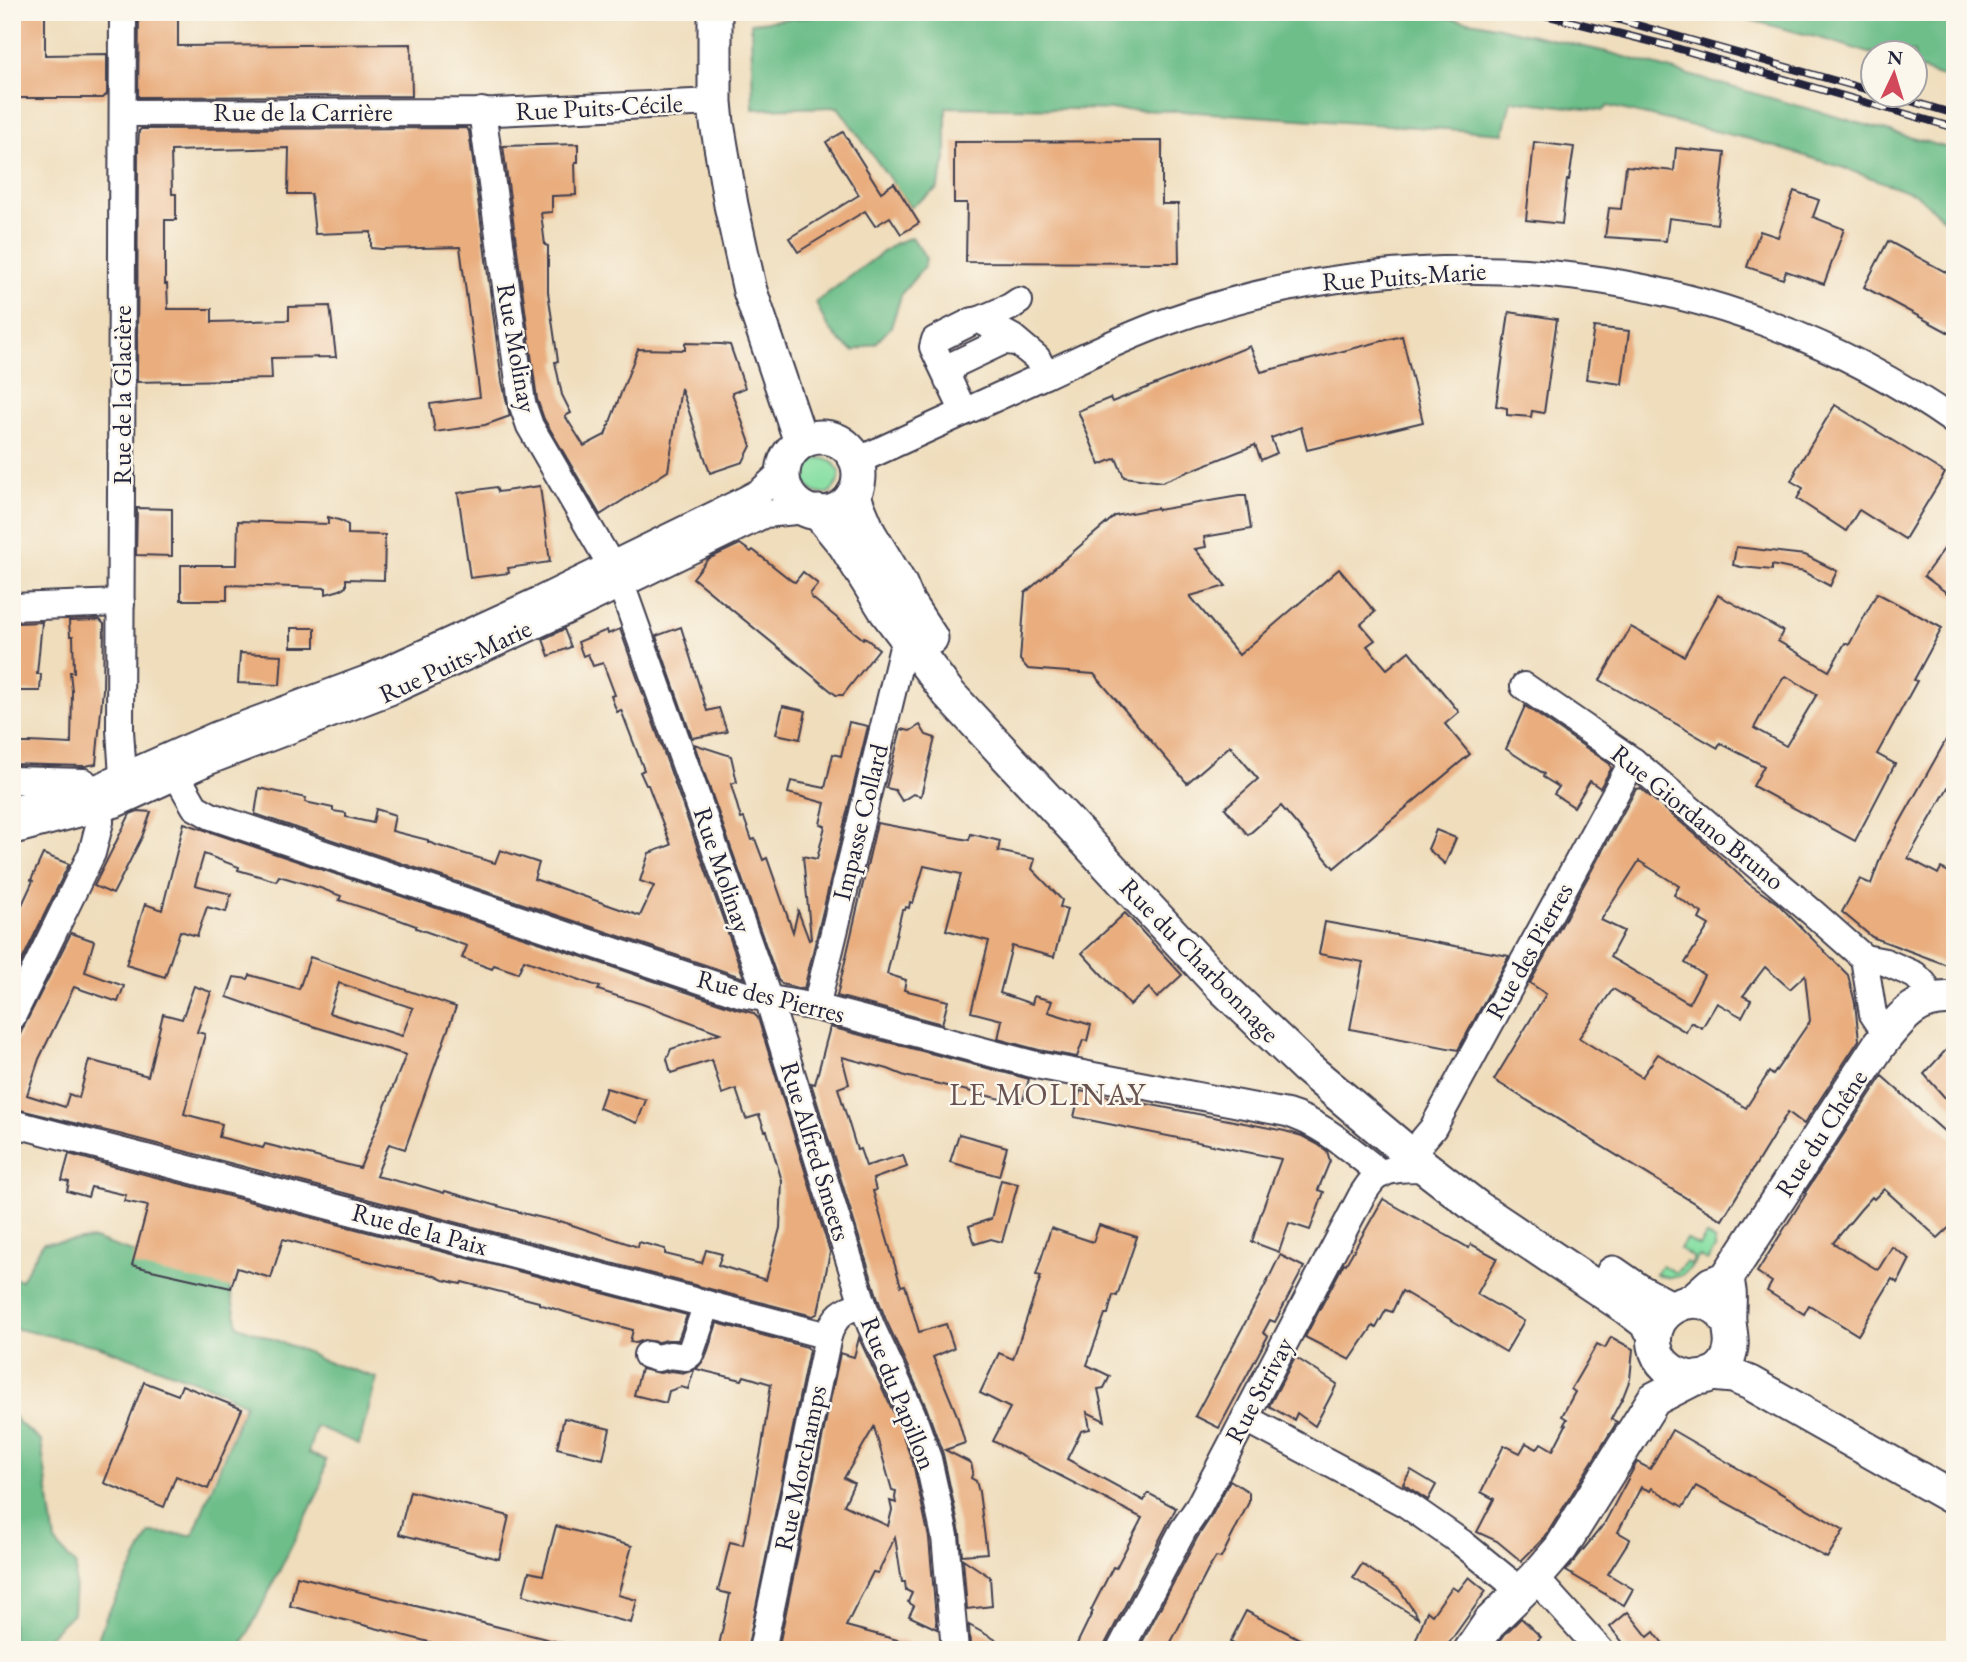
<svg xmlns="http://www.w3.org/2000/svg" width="1967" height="1662" viewBox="0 0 1967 1662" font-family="'EB Garamond',serif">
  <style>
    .green { fill: #87dfa3; stroke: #54806f; stroke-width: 2 }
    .forest { fill: #6dbe89; stroke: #487062; stroke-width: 2 }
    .building { fill: #e9ad7e; fill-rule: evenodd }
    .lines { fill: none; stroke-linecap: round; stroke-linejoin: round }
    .minor-casing { stroke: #413e4e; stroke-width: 30 }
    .major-casing { stroke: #413e4e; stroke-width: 37 }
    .minor { stroke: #fff; stroke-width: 26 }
    .major { stroke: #fff; stroke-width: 33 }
    .rail-casing { stroke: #22223b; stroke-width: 8 }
    .rail { stroke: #fbf7ec; stroke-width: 5; stroke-dasharray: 16; stroke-linecap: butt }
    .labels { text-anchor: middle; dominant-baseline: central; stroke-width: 5; stroke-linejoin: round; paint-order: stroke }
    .street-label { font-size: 26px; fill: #22223b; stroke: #fbf7ec }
    .quarter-label { font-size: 30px; letter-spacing: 2px; fill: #685352; stroke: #fbf7ec }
  </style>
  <rect width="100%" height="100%" fill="#fbf7ec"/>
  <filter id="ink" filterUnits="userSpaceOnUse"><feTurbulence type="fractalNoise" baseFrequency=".0143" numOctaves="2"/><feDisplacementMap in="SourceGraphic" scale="14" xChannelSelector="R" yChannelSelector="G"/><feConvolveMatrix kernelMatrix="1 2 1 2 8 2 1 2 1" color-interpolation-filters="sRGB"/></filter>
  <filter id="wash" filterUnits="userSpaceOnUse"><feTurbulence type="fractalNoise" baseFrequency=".00686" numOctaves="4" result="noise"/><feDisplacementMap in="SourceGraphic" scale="28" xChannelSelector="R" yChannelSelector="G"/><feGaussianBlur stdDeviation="1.57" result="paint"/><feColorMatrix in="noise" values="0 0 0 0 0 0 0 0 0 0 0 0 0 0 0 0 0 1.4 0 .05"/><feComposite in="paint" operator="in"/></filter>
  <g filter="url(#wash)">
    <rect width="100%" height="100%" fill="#efddbc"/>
    <g class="green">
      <path d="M 820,458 C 834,459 845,472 836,485 C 819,513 782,467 820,458 Z"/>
      <path d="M 1706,1235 L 1715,1241 L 1715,1249 L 1707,1261 L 1699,1256 C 1687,1274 1679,1283 1656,1274 L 1662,1265 L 1676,1273 L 1686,1262 L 1691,1265 L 1694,1258 L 1680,1249 L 1686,1239 L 1699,1246 Z"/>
    </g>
    <g class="forest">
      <polygon points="858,12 1206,12 1232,14 1243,12 1411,12 1481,23 1611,53 1955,150 1955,230 1916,194 1838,166 1749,139 1608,106 1602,111 1511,100 1503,133 1182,111 946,107 946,160 937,189 910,207 838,107 753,109 751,23"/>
      <polygon points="1720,12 1955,12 1955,81 1915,68 1914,52 1872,52 1872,54 1827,40"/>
      <path d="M 912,237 L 926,258 L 924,267 L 902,293 L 891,327 L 876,343 L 854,351 C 834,340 824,323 816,302 L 894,244 Z"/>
      <polygon points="94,1239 229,1285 238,1326 307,1352 321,1360 377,1378 359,1444 316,1426 308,1453 326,1460 320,1489 240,1650 94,1650 106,1617 150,1533 193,1535 245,1404 212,1387 98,1346 12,1328 12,1278 21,1280 43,1243"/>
      <polygon points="12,1414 20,1424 41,1441 55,1542 76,1566 73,1613 39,1646 12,1643"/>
    </g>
    <g id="blocks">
      <g class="building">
        <polygon points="12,12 45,12 45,55 107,54 107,94 103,98 12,98"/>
        <polygon points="139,12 178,12 178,46 411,44 412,96 138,97"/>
        <polygon points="466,128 469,131 502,381 510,416 485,425 435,432 430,404 480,397 460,247 381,249 371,248 371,232 315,234 311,194 288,194 289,148 171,151 172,194 176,194 176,220 165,220 165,284 167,284 168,309 212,309 212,322 289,320 289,307 330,306 336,357 271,358 272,379 137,382 138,147 139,131 141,129"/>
        <polygon points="843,132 881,192 894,183 919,223 901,234 890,217 875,226 865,211 798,252 789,238 859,195 826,142"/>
        <polygon points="1162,141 1162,204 1178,204 1179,263 966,262 967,203 954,203 954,142"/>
        <polygon points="1534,142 1574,147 1569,180 1567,180 1562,224 1526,220"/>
        <polygon points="578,144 578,162 575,162 576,195 552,196 552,212 541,213 545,245 548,246 548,292 558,361 555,362 562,395 571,413 565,416 584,446 605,435 638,349 685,350 685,343 721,344 730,345 745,388 732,393 751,446 743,462 710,473 681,388 668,471 600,515 544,419 537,399 503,146"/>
        <polygon points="1676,148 1725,153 1717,224 1669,218 1666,241 1605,237 1609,208 1621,209 1626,166 1674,171"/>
        <polygon points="1794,191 1819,200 1813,217 1844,229 1824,284 1786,271 1783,279 1747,267 1760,231 1778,237"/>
        <polygon points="1888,241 1955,277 1955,336 1864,287"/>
        <polygon points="1509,312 1557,319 1544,413 1532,411 1531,417 1507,415 1507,408 1496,406"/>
        <polygon points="1594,327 1629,331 1622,384 1586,379"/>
        <polygon points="1402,336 1423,422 1307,450 1301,427 1271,438 1277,453 1261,460 1255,445 1162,482 1124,477 1116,458 1100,465 1078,411 1110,398 1112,402 1250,346 1261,372"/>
        <polygon points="1835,405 1945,473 1905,539 1859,510 1846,531 1797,499 1803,488 1791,481 1796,472 1795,471"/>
        <polygon points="540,486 550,562 508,568 509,573 470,578 458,493 496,487 498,492"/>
        <polygon points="1239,496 1246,496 1251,529 1204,537 1206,547 1195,549 1226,586 1190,596 1239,655 1339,569 1375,612 1361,624 1375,640 1367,646 1387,669 1409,651 1459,712 1445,724 1470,754 1334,868 1281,806 1248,835 1225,808 1258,779 1230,746 1187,783 1094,674 1028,669 1020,660 1025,593 1115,516 1157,508 1158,510"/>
        <polygon points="137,508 172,509 172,556 136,555"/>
        <polygon points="328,517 342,521 348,525 348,534 385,535 384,580 346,579 346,587 340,590 326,594 326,588 227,585 227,600 181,600 181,565 237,565 238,521 328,524"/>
        <polygon points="1955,534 1955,599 1924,576"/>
        <polygon points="740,544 751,552 753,550 792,581 795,582 803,572 818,584 810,594 811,597 863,639 864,637 879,649 843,695 836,695 693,578 708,559"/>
        <polygon points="1736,547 1805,555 1837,571 1830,586 1804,572 1772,565 1772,570 1741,567 1733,565"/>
        <path d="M 1877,593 L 1942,628 L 1914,680 L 1917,681 L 1877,754 L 1895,764 L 1855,841 L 1753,786 L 1764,766 L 1720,743 L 1718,748 L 1600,680 L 1631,627 L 1684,656 L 1718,595 L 1783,631 L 1778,641 L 1829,671 L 1845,643 L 1849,645 ZM 1786,676 L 1817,694 L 1786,746 L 1754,728 L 1773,693 L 1774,693 L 1784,677 Z"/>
        <polygon points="100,620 104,624 103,689 96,764 85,766 12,764 12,743 30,743 30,742 71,744 72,691 70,672 74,672 73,636 70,636 69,621"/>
        <polygon points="42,622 37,674 41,674 40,691 12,691 12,674 18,674 12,648 17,623"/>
        <polygon points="681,627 707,711 719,708 727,732 692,738 656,636"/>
        <rect x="291" y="628" width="24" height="19"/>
        <polygon points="564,629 571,647 549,656 543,639"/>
        <polygon points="620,629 744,978 255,814 259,788 306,798 305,802 333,808 333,811 346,813 346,817 373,823 376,809 395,815 392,831 428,840 428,842 439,846 495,863 500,850 539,863 534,879 640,916 654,886 640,881 649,853 671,845 648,785 646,785 640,772 644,770 621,710 617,712 611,696 615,695 603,663 593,666 588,654 583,656 578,642 607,630 608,634"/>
        <polygon points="240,653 282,655 280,685 238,683"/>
        <polygon points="783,706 806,711 800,739 776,734"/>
        <polygon points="1525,706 1610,764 1611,769 1600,788 1590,781 1574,807 1554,794 1559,787 1543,777 1544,774 1506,749"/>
        <polygon points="849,722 868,726 804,989 797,988 782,984 778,980 694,744 731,756 737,782 731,784 741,819 744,818 752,840 755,839 763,860 767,858 793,932 798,911 809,940 811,939 803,856 817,859 825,826 820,824 825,803 788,793 791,781 825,788 833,754 841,756"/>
        <polygon points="1955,724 1955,775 1908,858 1938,874 1941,868 1955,875 1955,968 1872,937 1842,912 1860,879 1871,884 1881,856"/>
        <polygon points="920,725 926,735 935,738 921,796 913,794 902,801 895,790 886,788 901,729 910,731"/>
        <path d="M 1640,788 L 1696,835 L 1749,884 L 1777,903 L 1848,975 L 1855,1003 L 1859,1040 L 1804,1124 L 1788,1112 L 1722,1220 L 1494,1080 L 1546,994 L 1530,983 L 1636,789 ZM 1639,861 L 1679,886 L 1674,895 L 1702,913 L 1699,919 L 1709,925 L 1685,963 L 1704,975 L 1689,1003 L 1610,957 L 1624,931 L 1601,920 ZM 1765,967 L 1790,989 L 1805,975 L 1810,1021 L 1773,1075 L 1769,1072 L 1746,1108 L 1658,1054 L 1642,1077 L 1579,1038 L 1613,989 L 1686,1032 L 1691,1022 L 1702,1028 L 1717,1003 L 1742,1017 L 1751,1000 L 1743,996 Z"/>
        <polygon points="138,811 151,812 142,837 113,894 94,886 130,814"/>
        <path d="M 184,823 L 737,1009 L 753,1013 L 758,1018 L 830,1252 L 818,1313 L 813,1316 L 119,1134 L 12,1108 L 12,1050 L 71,933 L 94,941 L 85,972 L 124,986 L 118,1002 L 74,987 L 39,1059 L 27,1095 L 65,1107 L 69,1094 L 79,1098 L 89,1060 L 148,1076 L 163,1014 L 182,1019 L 194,986 L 211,992 L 197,1032 L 205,1034 L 184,1114 L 222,1124 L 219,1137 L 263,1148 L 265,1144 L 360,1168 L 406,1055 L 290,1019 L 227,997 L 234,977 L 248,979 L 250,975 L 299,989 L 310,957 L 456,1007 L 405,1149 L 389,1144 L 376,1176 L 413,1185 L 414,1184 L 444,1193 L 445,1191 L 526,1214 L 559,1222 L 560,1221 L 638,1247 L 639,1242 L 665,1249 L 665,1254 L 702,1263 L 706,1250 L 722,1254 L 718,1265 L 766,1280 L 780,1228 L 782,1181 L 767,1131 L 765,1131 L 759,1115 L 746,1119 L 736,1089 L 722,1094 L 712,1060 L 671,1073 L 667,1059 L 671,1049 L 720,1033 L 642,1004 L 598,990 L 600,987 L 524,960 L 518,973 L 494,965 L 492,969 L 462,958 L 467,946 L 416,928 L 416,926 L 400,920 L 339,900 L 341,896 L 320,888 L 279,876 L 276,881 L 238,870 L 239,867 L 204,854 L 195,885 L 231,894 L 226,912 L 207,907 L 197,936 L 180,931 L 165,977 L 126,965 L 145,904 L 162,910 ZM 339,983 L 413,1008 L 402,1036 L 329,1013 Z"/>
        <polygon points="877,823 969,840 971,834 1000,841 998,851 1035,859 1032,869 1062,900 1060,907 1067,909 1054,957 1012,946 1000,993 1032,1004 1034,996 1052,1001 1048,1012 1091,1025 1087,1041 1083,1040 1077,1057 1039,1050 998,1039 1002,1020 971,1012 989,941 946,930 961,874 924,866 913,903 910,902 909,908 906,907 905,910 902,910 887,974 906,980 904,990 948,1001 942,1024 837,996"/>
        <polygon points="1436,830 1456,838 1445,864 1428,849"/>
        <polygon points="43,854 69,864 12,981 12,926 19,907 21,907 33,881 31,880"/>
        <polygon points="1125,913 1182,975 1157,998 1149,988 1130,1005 1082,953"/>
        <polygon points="1325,922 1369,930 1509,956 1458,1050 1350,1029 1363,962 1319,954"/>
        <polygon points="830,1027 1029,1079 1022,1104 905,1076 888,1069 842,1057 849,1084 838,1088 857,1150 860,1149 866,1166 903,1155 907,1167 873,1179 876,1190 873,1191 901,1286 905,1285 919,1332 946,1324 954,1348 933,1357 957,1415 965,1443 945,1450 971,1463 973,1472 971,1478 976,1481 979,1492 987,1553 962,1555 960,1533 943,1454 926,1407 886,1320 878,1299 811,1083 815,1084"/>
        <polygon points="1955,1040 1955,1109 1924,1074"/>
        <polygon points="1882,1076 1955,1141 1955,1222 1938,1238 1884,1189 1874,1199 1872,1197 1861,1209 1833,1243 1878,1270 1892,1247 1910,1259 1898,1283 1892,1279 1858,1335 1809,1305 1804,1314 1767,1291 1772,1282 1757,1272 1806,1194 1805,1193"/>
        <polygon points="606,1088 646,1100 637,1123 599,1108"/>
        <polygon points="1080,1091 1285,1131 1302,1136 1317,1144 1327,1151 1330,1161 1318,1190 1324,1192 1310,1230 1289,1223 1279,1252 1252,1242 1261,1213 1281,1159 1074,1117"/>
        <polygon points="959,1134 1007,1147 999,1176 950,1162"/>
        <polygon points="69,1154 113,1166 687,1315 678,1340 667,1340 658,1342 644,1340 636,1343 630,1342 633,1330 568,1313 539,1304 539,1302 462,1282 461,1284 443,1280 433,1275 388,1266 283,1239 271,1278 237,1268 231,1288 147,1269 132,1265 148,1206 124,1201 126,1195 91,1187 88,1197 67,1191 69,1182 62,1180"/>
        <polygon points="1001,1180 1018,1184 1002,1242 991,1239 975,1244 969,1226 991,1219"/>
        <polygon points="1383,1199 1469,1248 1471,1244 1497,1258 1477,1294 1524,1321 1506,1352 1402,1291 1392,1312 1386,1310 1376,1328 1373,1326 1350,1360 1305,1337 1344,1263 1346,1264"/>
        <polygon points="1099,1225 1137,1237 1117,1296 1113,1295 1108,1314 1105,1314 1087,1365 1110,1376 1104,1388 1098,1389 1105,1421 1087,1412 1090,1429 1081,1431 1067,1459 1144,1501 1148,1493 1176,1508 1102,1650 1074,1650 1093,1611 1091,1610 1113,1567 1116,1568 1142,1518 993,1441 1010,1408 980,1393 999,1353 1013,1359 1041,1276 1036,1275 1051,1228 1093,1242"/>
        <polygon points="1280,1255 1304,1267 1275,1322 1270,1320 1263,1333 1268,1336 1219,1428 1195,1416 1266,1284"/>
        <polygon points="717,1323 807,1347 809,1350 747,1650 718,1650 730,1594 718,1591 730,1542 743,1545 762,1446 771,1384 744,1376 742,1380 696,1369 705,1359"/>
        <polygon points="1611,1337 1633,1349 1630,1379 1623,1397 1611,1419 1617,1422 1545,1537 1521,1561 1497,1541 1477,1532 1494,1499 1481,1492 1504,1445 1520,1453 1526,1443 1537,1449 1541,1443 1553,1450 1566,1425 1564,1424 1567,1419 1562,1416 1575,1392 1571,1389 1597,1344 1605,1348"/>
        <path d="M 859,1338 L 897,1420 L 913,1463 L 929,1538 L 937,1629 L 909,1616 L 914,1606 L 908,1602 L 912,1593 L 906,1590 L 905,1582 L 902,1582 L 895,1537 L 878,1573 L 873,1572 L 846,1626 L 916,1645 L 915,1650 L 778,1650 L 840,1353 L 854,1357 ZM 874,1427 L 892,1490 L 896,1491 L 895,1498 L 896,1503 L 890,1501 L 892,1510 L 888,1526 L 844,1505 L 854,1483 L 844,1478 Z"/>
        <polygon points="1295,1357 1337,1384 1315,1426 1297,1413 1294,1420 1269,1406"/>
        <polygon points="641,1369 660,1373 671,1371 685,1373 694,1370 688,1389 681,1387 669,1391 666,1403 634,1395"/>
        <polygon points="144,1382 178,1395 182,1385 242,1409 208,1489 176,1476 164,1507 104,1483"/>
        <polygon points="564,1418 610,1429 603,1459 557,1448"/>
        <polygon points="1672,1430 1844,1530 1827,1558 1696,1486 1683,1507 1652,1488 1650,1491 1641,1487 1618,1532 1630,1539 1608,1574 1633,1589 1624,1605 1566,1571 1604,1524 1637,1462 1650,1469"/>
        <polygon points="1411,1470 1436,1485 1428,1500 1403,1484"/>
        <polygon points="1230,1480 1249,1492 1249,1502 1221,1558 1216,1557 1208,1570 1167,1650 1138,1650 1197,1538 1212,1515"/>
        <polygon points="410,1491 509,1516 499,1559 399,1534"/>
        <polygon points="556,1526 632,1546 618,1595 637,1600 631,1623 523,1595 529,1572 543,1575"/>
        <polygon points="963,1559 990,1577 992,1606 967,1609"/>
        <polygon points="1362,1564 1399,1589 1419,1619 1353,1578"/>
        <polygon points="297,1576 566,1644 566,1650 460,1650 290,1606"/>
        <polygon points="1469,1577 1486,1591 1444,1650 1412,1650 1427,1611 1432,1615 1452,1587 1458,1591"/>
        <polygon points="1246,1611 1292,1635 1320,1650 1245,1650 1230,1642"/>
        <polygon points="1628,1612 1648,1637 1654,1632 1668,1650 1629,1650 1610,1627"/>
        <polygon points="1521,1618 1541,1637 1528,1650 1494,1650 1505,1634"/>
        <polygon points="969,1625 1014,1650 978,1650 970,1646"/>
      </g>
    </g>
  </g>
  <g filter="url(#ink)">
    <use href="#blocks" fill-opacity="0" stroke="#413e4e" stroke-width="2"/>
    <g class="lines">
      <defs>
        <g id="minor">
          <polyline points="123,12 120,730 123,777"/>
          <polyline points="482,111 522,403 530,426 611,565"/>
          <polyline points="123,113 495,112 715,102"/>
          <polyline points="980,320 1010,307 1019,301"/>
          <polyline points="948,381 950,373 955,364 999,343 1005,341 1017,342"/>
          <polyline points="964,412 933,347 935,340 973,321 980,320 1013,338 1026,349 1037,358 1045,375"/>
          <path d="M 857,461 C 919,433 981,404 1043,376 C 1084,357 1124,337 1166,322 C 1427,228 1727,261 1955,422"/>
          <polyline points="621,584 768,998 863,1304 871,1326 912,1414 928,1459 945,1536 955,1650"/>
          <polyline points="12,607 121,603"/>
          <polyline points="1524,686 1633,761 1813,913 1864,958 1885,962 1915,975 1924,984 1929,1000"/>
          <path d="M 177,776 L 195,807 L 211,816 L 742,994 L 816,1007 L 1036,1065 L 1287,1113 C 1324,1124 1351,1151 1382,1174"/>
          <polyline points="12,780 84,782"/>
          <polyline points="12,809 99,787 217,735 367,679 542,599 745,500 760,492 783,471"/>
          <polyline points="12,831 115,804 209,761 391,691 566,611 765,514 806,510"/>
          <polyline points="1864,958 1873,1014 1881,1026 1889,1032"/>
          <polyline points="816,1007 905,639"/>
          <polyline points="12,1017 92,853 100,822 99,809"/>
          <polyline points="12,1123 828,1336"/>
          <polyline points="1423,1140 1433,1128 1633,761"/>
          <polyline points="647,1355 657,1358 670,1355 686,1357 690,1354 707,1304"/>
          <polyline points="1245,1418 1406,1504 1462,1543 1521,1591"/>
          <polyline points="1535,1578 1600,1650"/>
          <path d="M 762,1650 L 828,1336 C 835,1315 843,1310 863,1304"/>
          <path d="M 1120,1650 L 1183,1530 L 1198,1508 L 1362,1195 C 1366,1189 1370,1182 1376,1177 C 1388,1167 1411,1168 1426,1168"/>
        </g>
        <g id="major">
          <polyline points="715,12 715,102 717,123 731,205 750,291 801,442"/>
          <circle cx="821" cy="475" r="38"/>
          <polyline points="853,495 869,533 900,584 908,603 931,638"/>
          <polyline points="818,512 845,545 886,611 949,694 1218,983 1306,1067 1426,1168 1478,1208 1627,1308 1644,1321 1655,1333"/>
          <polyline points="1613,1273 1639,1291 1671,1308"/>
          <path d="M 1726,1279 C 1732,1293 1728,1306 1729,1321 C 1730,1334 1734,1344 1728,1358 C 1712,1391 1661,1380 1655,1346 C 1649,1311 1693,1287 1720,1311 C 1723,1314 1726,1320 1729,1324"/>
          <path d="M 1692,1301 L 1711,1284 L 1726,1279 L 1879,1045 C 1901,1018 1916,995 1955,999"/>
          <polyline points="1711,1374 1733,1376 1750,1383 1955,1499"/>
          <polyline points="1471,1650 1490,1622 1535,1578 1561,1548 1654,1399 1693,1379"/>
        </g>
      </defs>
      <use href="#minor" class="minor-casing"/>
      <use href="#major" class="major-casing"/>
      <use href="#minor" class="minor"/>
      <use href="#major" class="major"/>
      <defs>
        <g id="rail">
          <polyline points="1533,12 1669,46 1955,128"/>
          <polyline points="1591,12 1872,91"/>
          <polyline points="1886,94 1955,114"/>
        </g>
      </defs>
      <use href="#rail" class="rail-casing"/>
      <use href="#rail" class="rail"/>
    </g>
  </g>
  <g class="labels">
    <g class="street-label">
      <text transform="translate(599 107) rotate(-3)">Rue Puits-Cécile</text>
      <text x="303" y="112">Rue de la Carrière</text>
      <text transform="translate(1404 276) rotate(-4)">Rue Puits-Marie</text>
      <text transform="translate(517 348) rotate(80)">Rue Molinay</text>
      <text transform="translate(122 395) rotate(-90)">Rue de la Glacière</text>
      <text transform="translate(455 661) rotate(-25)">Rue Puits-Marie</text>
      <text transform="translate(1698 817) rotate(39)">Rue Giordano Bruno</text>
      <text transform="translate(860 822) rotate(-76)">Impasse Collard</text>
      <text transform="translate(723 870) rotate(71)">Rue Molinay</text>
      <text transform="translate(1529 951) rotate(-61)">Rue des Pierres</text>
      <text transform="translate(1200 960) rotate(46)">Rue du Charbonnage</text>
      <text transform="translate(771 996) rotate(14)">Rue des Pierres</text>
      <text transform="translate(1821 1133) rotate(-57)">Rue du Chêne</text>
      <text transform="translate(816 1151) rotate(73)">Rue Alfred Smeets</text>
      <text transform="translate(420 1229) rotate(15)">Rue de la Paix</text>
      <text transform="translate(1259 1390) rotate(-62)">Rue Strivay</text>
      <text transform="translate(899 1393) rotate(68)">Rue du Papillon</text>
      <text transform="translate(800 1468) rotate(-78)">Rue Morchamps</text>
    </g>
    <g class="quarter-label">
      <text x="1048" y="1094">LE MOLINAY</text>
    </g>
  </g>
  <rect width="1967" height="1662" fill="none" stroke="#fbf7ec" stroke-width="42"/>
  <g transform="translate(1894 74) rotate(4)"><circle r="33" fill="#fbf7ec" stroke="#a4a2a5" stroke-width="2"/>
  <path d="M0-5L12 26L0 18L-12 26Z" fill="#d1495b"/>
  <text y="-10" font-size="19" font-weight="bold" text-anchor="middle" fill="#22223b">N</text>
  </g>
</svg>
